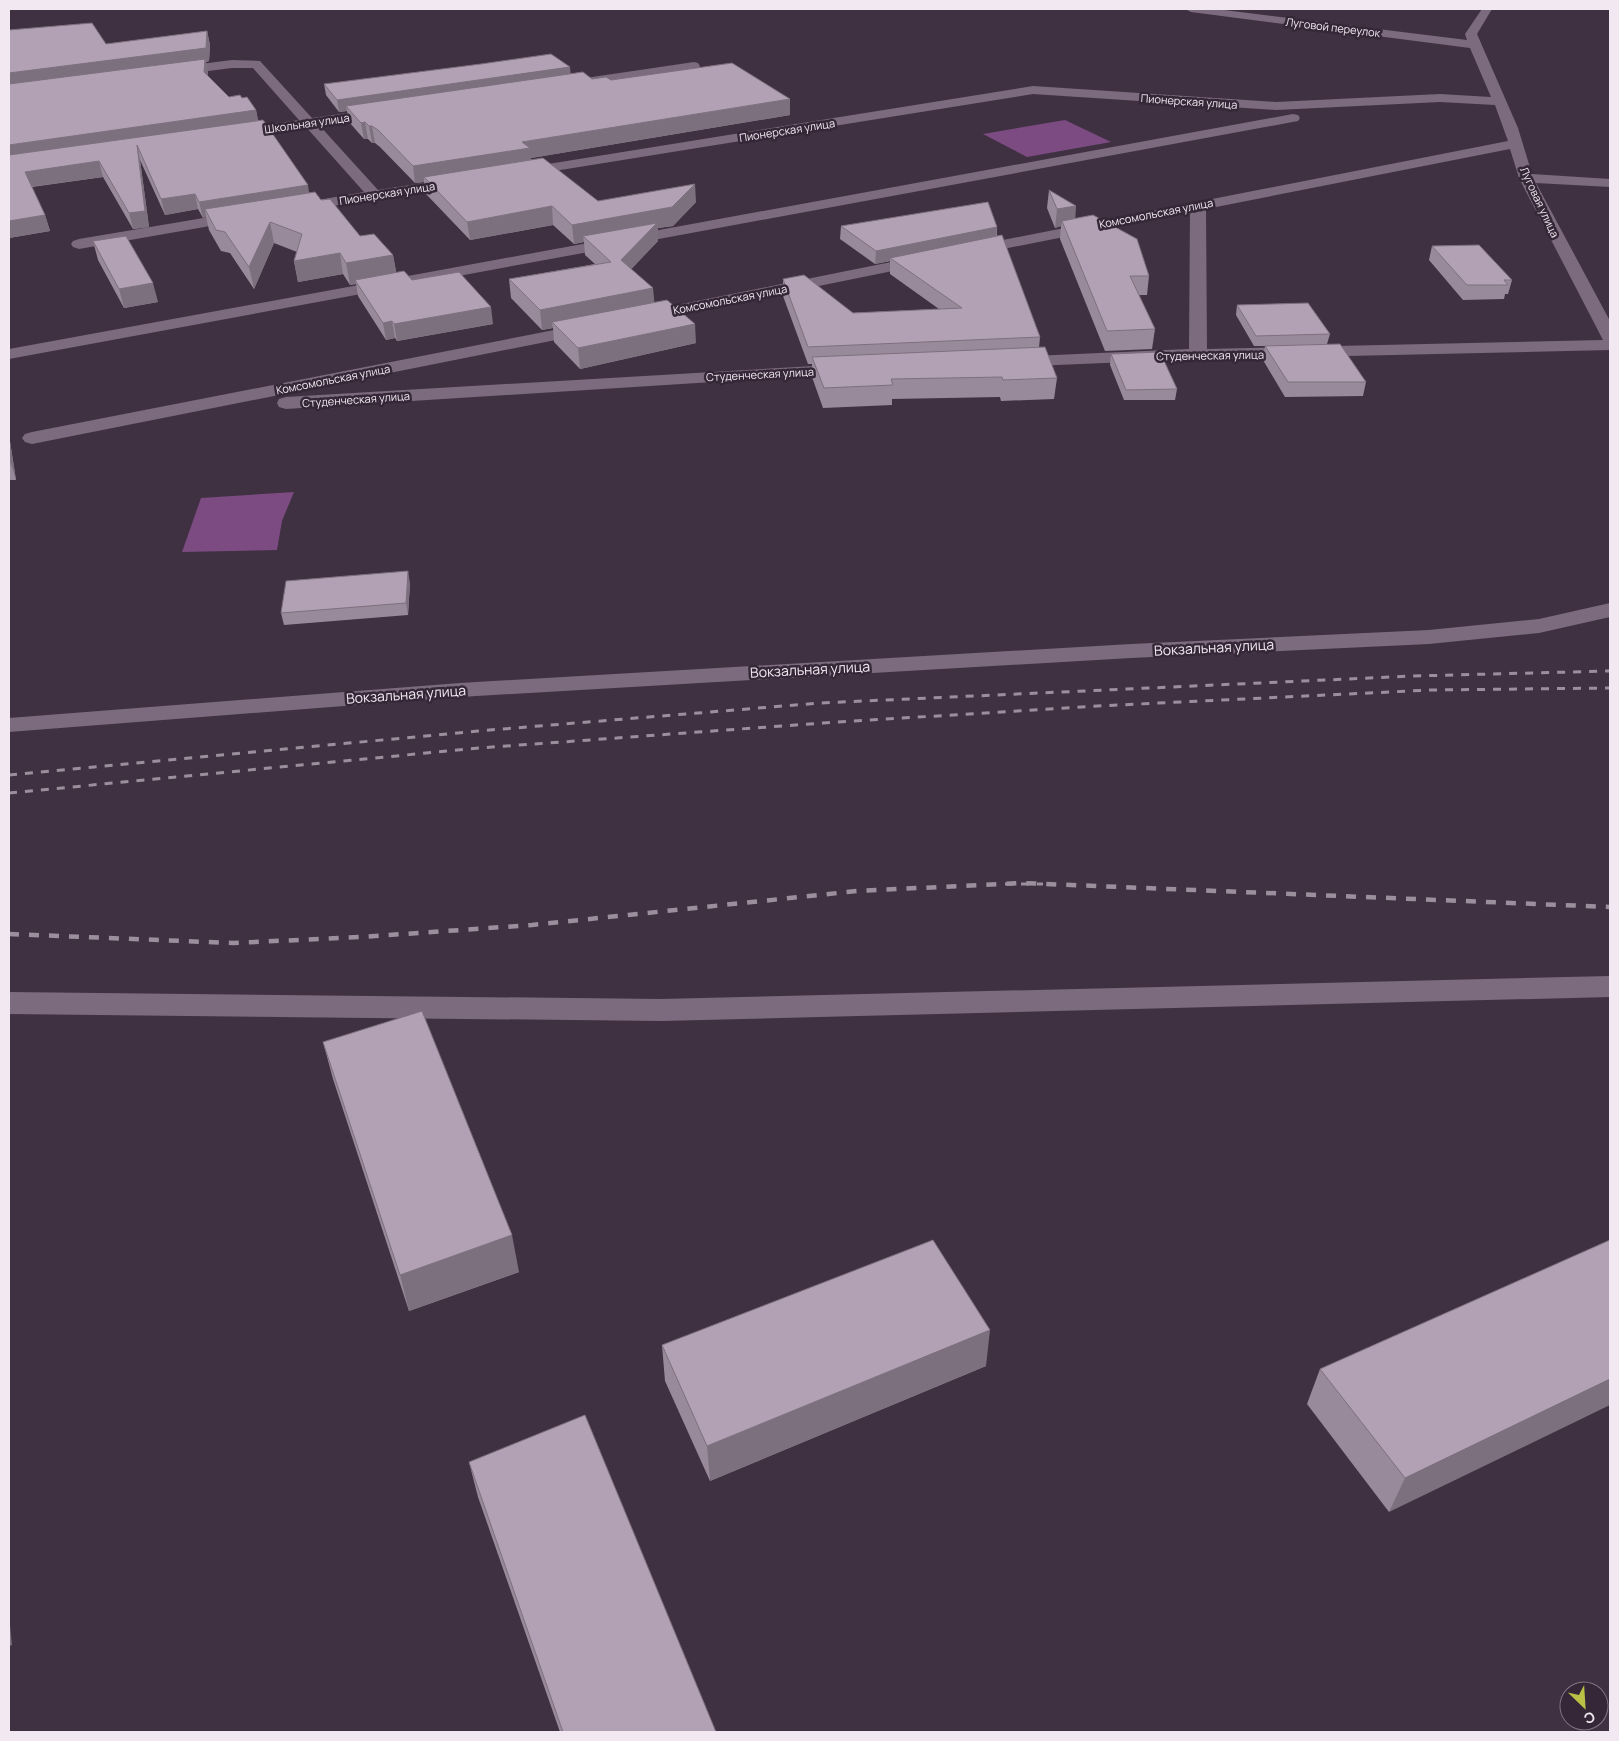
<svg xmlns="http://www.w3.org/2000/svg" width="1619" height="1741" viewBox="0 0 1619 1741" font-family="Manrope,sans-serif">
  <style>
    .green { fill: #7b4b82 }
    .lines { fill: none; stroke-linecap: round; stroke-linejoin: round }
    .minor { fill: #7c6b7e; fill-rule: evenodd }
    .rail-far1 { stroke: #9b8f9d; stroke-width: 3; stroke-dasharray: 8 8; stroke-linecap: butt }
    .rail { stroke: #9b8f9d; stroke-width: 4.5; stroke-dasharray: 10 10; stroke-linecap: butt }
    .wall { fill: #998a9b }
    .shaded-wall { fill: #7d707e }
    .building { fill: #b2a0b4; stroke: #7d707e }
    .labels { text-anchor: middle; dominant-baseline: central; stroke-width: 5; stroke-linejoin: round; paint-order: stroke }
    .far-street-label { font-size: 11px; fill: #f1e8f2; stroke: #352737 }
    .street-label { font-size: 14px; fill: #f1e8f2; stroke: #352737 }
  </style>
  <rect width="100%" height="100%" fill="#403142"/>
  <g class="green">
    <polygon points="1065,120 1111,142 1027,157 983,134"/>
    <polygon points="294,492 282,521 277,550 182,552 201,498"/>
  </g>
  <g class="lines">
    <g class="minor">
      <path d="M 1185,9 L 1216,9 L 1467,40 L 1465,34 L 1482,9 L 1492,9 L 1477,34 L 1518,128 L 1532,174 L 1610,179 L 1610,187 L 1536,183 L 1610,321 L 1610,350 L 1174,360 L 1012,367 L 1006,366 L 1003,362 L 1006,358 L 1012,357 L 1189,349 L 1190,212 L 968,256 L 962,254 L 960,251 L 962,248 L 1508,141 L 1495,105 L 1440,102 L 1276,110 L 1033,94 L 517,177 L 512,176 L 510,173 L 512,170 L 517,169 L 1033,86 L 1276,102 L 1440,94 L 1491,97 L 1470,48 L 1191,12 ZM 1510,149 L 1519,178 L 1603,340 L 1207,349 L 1206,209 Z"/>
      <polygon points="232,60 260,61 312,118 383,108 388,109 390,112 388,115 383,116 319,125 378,190 462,177 467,178 469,181 467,184 462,185 295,212 290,211 288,208 290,205 364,192 306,127 233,138 228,137 226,134 228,131 233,130 299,120 253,68 232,68 169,76 163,72 169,68"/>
      <polygon points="694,62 698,63 700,66 698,69 572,88 566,84 572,80"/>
      <polygon points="1293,114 1298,115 1300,118 1298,121 9,359 9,349"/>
      <polygon points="245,211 250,213 253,216 250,219 79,249 73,247 71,244 73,241 79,239"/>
      <polygon points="926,255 932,257 934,260 932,263 642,322 636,321 633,317 636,313 642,312"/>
      <polygon points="590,323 596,324 599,328 596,332 32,444 25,442 22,438 25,434 32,432"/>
      <polygon points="849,364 855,365 858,369 855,373 286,409 279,407 277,403 279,399 286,397"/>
      <polygon points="1610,603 1610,617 1539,633 1429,644 1131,658 460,697 9,732 9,718 460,683 1131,644 1429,630 1539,619"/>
      <polygon points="1610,976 1610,997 661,1021 9,1014 9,992 661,999"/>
    </g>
    <g class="rail-far1">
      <polyline points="9,775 478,731 820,703 1413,676 1610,671"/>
      <polyline points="9,793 479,748 823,723 1097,706 1431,690 1610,688"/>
      <polyline points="1005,884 1043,884"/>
    </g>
    <polyline class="rail" points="9,934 233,943 361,937 532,925 857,891 1022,883 1610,907"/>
  </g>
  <g class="wall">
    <polygon points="9,30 106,44 207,31 210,45 209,61 206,62 208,76 229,97 242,98 256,110 258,121 309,193 321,200 360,236 393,255 396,272 493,324 397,341 395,338 386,340 358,296 356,284 350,285 343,274 298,282 294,261 297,252 274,243 254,289 230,253 221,251 209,230 206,217 203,218 198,209 165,215 140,160 149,227 133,229 103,177 32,187 45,215 50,231 9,238"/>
    <polygon points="570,74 592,79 790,99 790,115 531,158 531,160 598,201 696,202 673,226 658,228 658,241 631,269 654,302 696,343 580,369 554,342 553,328 542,330 511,298 509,279 595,264 585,255 584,242 574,244 553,225 470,240 426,194 424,182 415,183 380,147 375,143 372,143 368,139 364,139 349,122 347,111 339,112 326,95 324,84"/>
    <polygon points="1049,190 1075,218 1149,276 1147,295 1139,295 1155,329 1152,349 1105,351 1060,239 1061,226 1055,228 1047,208"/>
    <polygon points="841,226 997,227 997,236 1040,337 1039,348 1057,378 1054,399 1001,401 1000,397 892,399 892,405 823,408 812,377 812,364 808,364 783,296 783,279 853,313 939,309 890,274 890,261 875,264 840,239"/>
    <polygon points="93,241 158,302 124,308 98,260"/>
    <polygon points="1432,246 1512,280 1508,294 1505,294 1504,299 1463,300 1429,260"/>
    <polygon points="1237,305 1330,334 1327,344 1366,382 1363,396 1285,397 1263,360 1265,346 1254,346 1236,315"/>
    <polygon points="1111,354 1177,389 1175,400 1124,400 1110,365"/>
    <polygon points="9,435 16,480 9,480"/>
    <polygon points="410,583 408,615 284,625 281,613"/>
    <polygon points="323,1042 519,1272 409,1311 333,1079"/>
    <polygon points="1610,1240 1389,1512 1307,1404 1320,1369"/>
    <polygon points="662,1345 986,1366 710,1481 665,1381"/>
    <polygon points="469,1462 716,1732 560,1732 478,1497"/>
  </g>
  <g class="shaded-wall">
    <polygon points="207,31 210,45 209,61 206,62 208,73 207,86 204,72 9,87 9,73"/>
    <polygon points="570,67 571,78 346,106 347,111 339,112 337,100"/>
    <polygon points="790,99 790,115 531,158 531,165 424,177 424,182 415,183 413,166 522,142"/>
    <polygon points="256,110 259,124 9,160 9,145"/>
    <polygon points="365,122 368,139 364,139 361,123"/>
    <polygon points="369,126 372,126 375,143 372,143"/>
    <polygon points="137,145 140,160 149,227 133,229 129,213"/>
    <polygon points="99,161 103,177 29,187 25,172"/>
    <polygon points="695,184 696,202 673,226 658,228 658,241 622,279 621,260 583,236 584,242 574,244 572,225"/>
    <polygon points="308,185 310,200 205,209 206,217 203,218 199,202"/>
    <polygon points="195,194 198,209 165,215 161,199"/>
    <polygon points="552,206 553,225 470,240 467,222"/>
    <polygon points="1076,206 1075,224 1062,221 1061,226 1055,228 1057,209"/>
    <polygon points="45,215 50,231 9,238 9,221"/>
    <polygon points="270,222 274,243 254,289 249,267"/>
    <polygon points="997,227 996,239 890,258 890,261 875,264 876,251"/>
    <polygon points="340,253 343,274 298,282 294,261"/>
    <polygon points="393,255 397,276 355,280 356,284 350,285 346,263"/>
    <polygon points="153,283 158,302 124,308 119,289"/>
    <polygon points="653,288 655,308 552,322 553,328 542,330 540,310"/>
    <polygon points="491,307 493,324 397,341 394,324"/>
    <polygon points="392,321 395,338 386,340 383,323"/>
    <polygon points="695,324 696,343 580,369 578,348"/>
    <polygon points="9,435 16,480 11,464 9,451"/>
    <polygon points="408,571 410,583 408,615 406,603"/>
    <polygon points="512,1235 519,1272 409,1311 400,1275"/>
    <polygon points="990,1330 986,1366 710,1481 707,1446"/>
    <polygon points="1610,1379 1610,1405 1389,1512 1405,1478"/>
    <polygon points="9,1616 12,1645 9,1646"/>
  </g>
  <g class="building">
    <polygon points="92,23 106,44 207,31 206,48 9,73 9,30"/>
    <polygon points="551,54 570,67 337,100 324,84 481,64"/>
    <polygon points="205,59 204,72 229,97 240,95 242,98 247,97 256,110 9,145 9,84"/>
    <polygon points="732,63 790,99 522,142 530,148 413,166 378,130 372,126 369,126 365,122 361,123 346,106 583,72 592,79 606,77 611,80"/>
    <polygon points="263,120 308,185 199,202 195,194 161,199 137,145 145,211 129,213 99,161 25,172 45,215 9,221 9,155"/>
    <polygon points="543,158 598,201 695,184 672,207 572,225 552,206 467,222 424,177"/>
    <polygon points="1049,190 1076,206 1057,209"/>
    <polygon points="315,192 321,200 330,199 360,236 374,234 393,255 346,263 340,253 294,261 302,234 270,222 249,267 225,232 216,230 205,209"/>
    <polygon points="988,202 997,227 876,251 841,226"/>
    <polygon points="1093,215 1137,239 1149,276 1130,276 1155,329 1107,331 1062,221"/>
    <polygon points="657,223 621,260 653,288 540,310 509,279 611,262 583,236"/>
    <polygon points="1002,235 1040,337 808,347 783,279 804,275 853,313 962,308 890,258"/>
    <polygon points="126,236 153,283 119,289 93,241"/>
    <polygon points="1479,245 1512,280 1504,280 1508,285 1467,285 1432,246"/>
    <polygon points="404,271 412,280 459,272 491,307 394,324 392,321 383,323 355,280"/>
    <polygon points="667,300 695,324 578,348 552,322"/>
    <polygon points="1308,303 1330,334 1256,336 1237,305"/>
    <polygon points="1340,344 1366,382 1288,382 1265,346"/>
    <polygon points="1045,347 1057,378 1003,380 1002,377 891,379 893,385 824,388 812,357"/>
    <polygon points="1160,352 1177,389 1126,390 1111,354"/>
    <polygon points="9,451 11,464 9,464"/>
    <polygon points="408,571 406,603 281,613 286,581"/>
    <polygon points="422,1011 512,1235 400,1275 323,1042"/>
    <polygon points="933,1240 990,1330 707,1446 662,1345"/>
    <polygon points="1610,1240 1610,1379 1405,1478 1320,1369"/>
    <polygon points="585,1415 716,1732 563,1732 469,1462"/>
  </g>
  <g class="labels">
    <g class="far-street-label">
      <text transform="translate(1333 27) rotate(7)">Луговой переулок</text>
      <text transform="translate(1189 101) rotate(4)">Пионерская улица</text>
      <text transform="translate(307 123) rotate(-8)">Школьная улица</text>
      <text transform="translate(787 130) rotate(-9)">Пионерская улица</text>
      <text transform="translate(387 193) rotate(-9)">Пионерская улица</text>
      <text transform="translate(1540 202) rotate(65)">Луговая улица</text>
      <text transform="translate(1156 213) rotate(-11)">Комсомольская улица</text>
      <text transform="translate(730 299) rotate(-11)">Комсомольская улица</text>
      <text transform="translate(1210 355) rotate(-1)">Студенческая улица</text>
      <text transform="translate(760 374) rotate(-3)">Студенческая улица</text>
      <text transform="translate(333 379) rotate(-11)">Комсомольская улица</text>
      <text transform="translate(356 399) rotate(-4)">Студенческая улица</text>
    </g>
    <g class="street-label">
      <text transform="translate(1214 647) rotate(-3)">Вокзальная улица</text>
      <text transform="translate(810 669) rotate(-3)">Вокзальная улица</text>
      <text transform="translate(406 694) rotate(-4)">Вокзальная улица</text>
    </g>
  </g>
  <rect width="1619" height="1741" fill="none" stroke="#f1e8f2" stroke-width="20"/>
  <g transform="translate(1584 1706) rotate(155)"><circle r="24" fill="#352737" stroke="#807482"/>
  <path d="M0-4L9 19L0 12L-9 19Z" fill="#bac046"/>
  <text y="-8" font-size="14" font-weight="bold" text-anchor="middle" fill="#f1e8f2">С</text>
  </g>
</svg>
